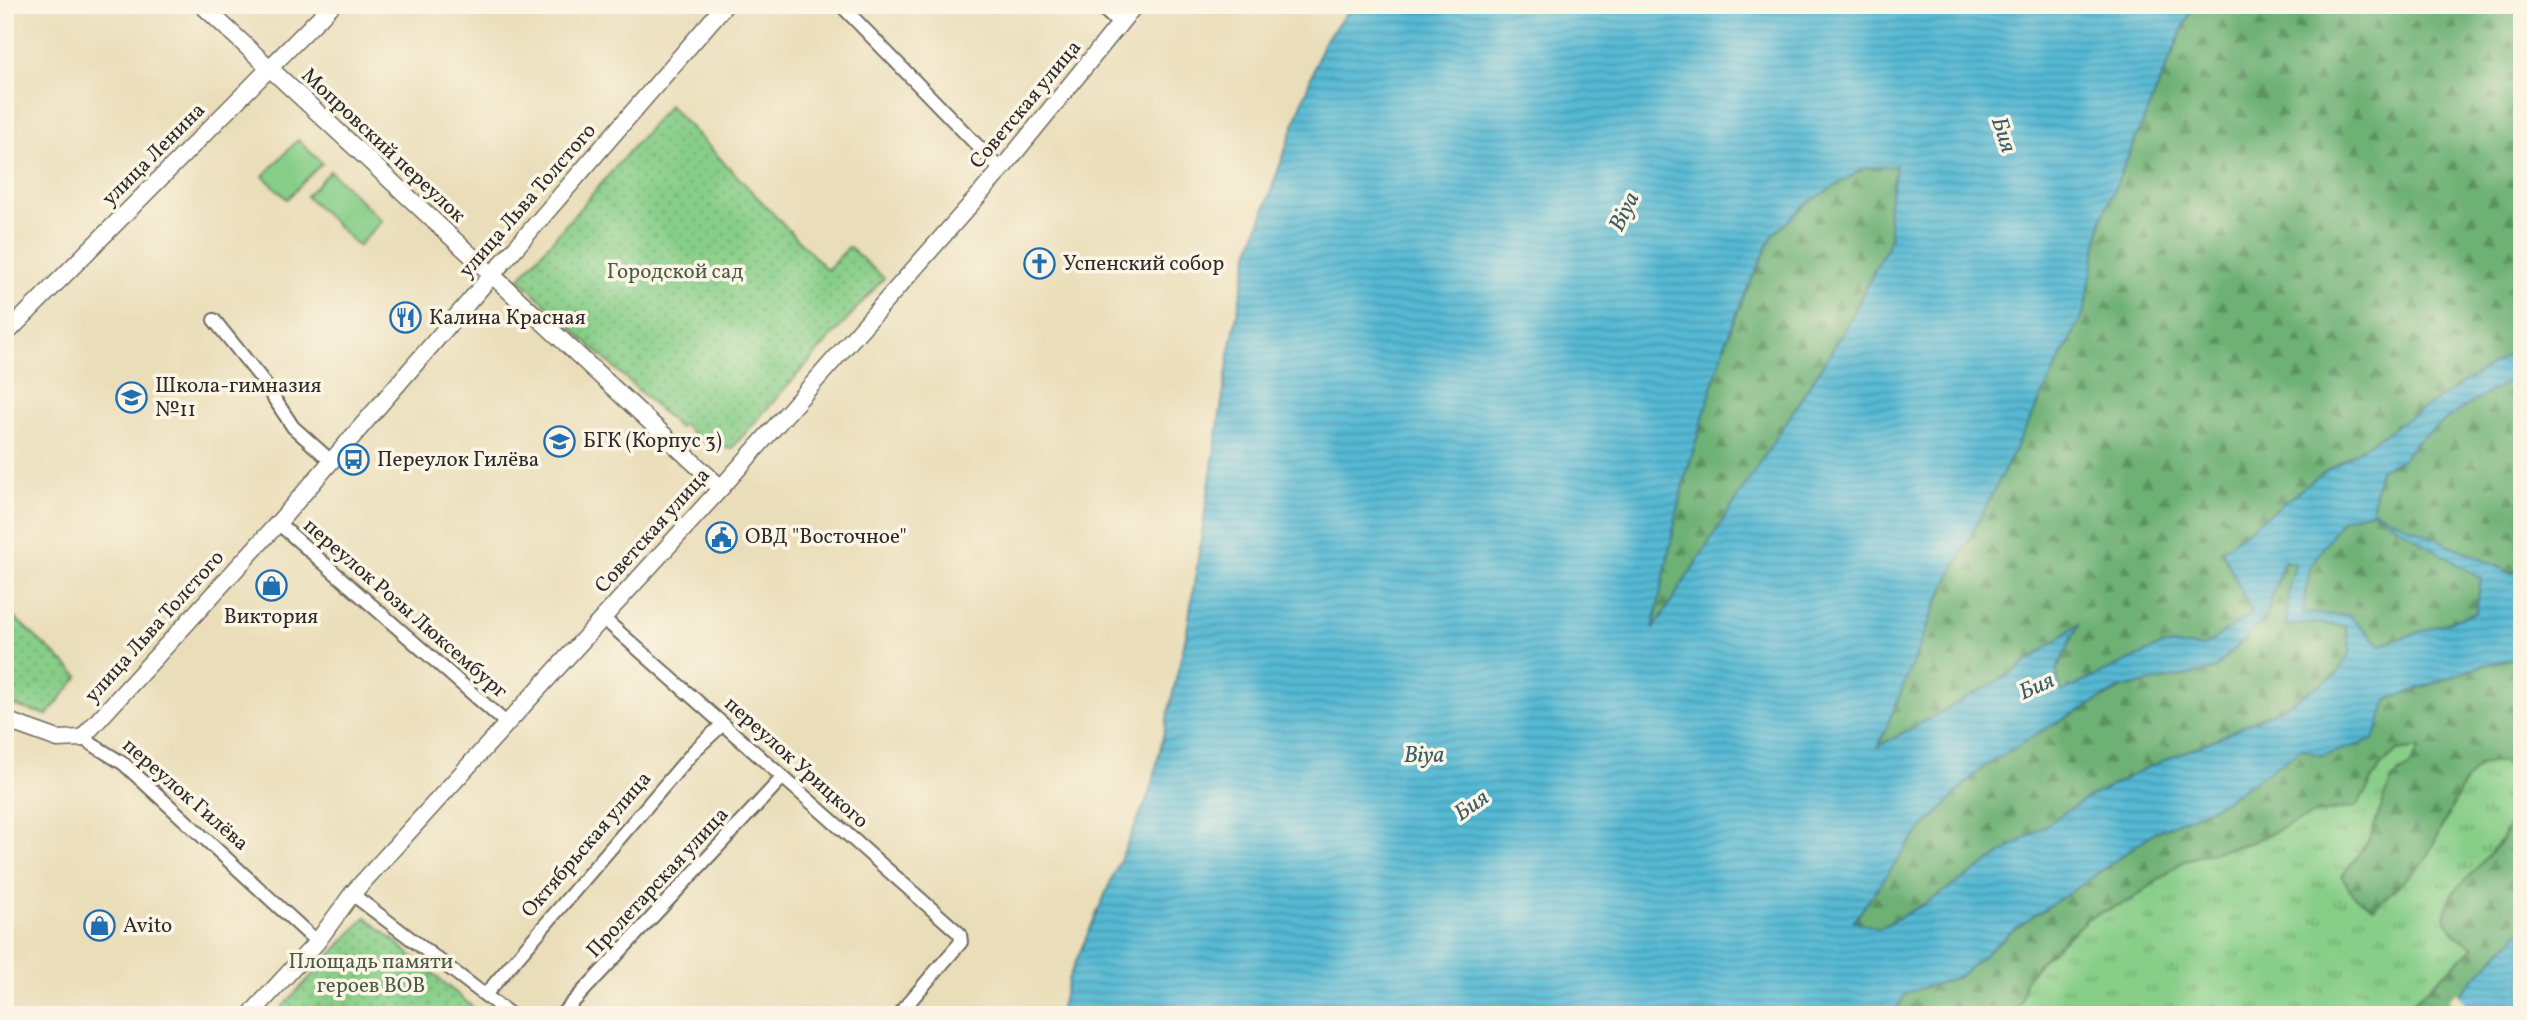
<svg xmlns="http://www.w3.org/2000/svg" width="2527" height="1020" viewBox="0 0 2527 1020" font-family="Vollkorn,serif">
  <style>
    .grass { fill: url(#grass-tufts); stroke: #597c5a; stroke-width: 2 }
    .forest { fill: url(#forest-firs); stroke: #4c6e50; stroke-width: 2 }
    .park { fill: url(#park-dots); stroke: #597c5a; stroke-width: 2 }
    .pitch { fill: #87ce88; stroke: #597c5a; stroke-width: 2 }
    .water { fill: url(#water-rules); stroke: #407280; stroke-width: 2; fill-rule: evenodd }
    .pier { fill: #eadeba }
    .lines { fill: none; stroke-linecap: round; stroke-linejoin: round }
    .minor-casing { stroke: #6e6a5d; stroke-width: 16 }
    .tertiary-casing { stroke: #6e6a5d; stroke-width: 19 }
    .minor { stroke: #fff; stroke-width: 12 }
    .tertiary { stroke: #fff; stroke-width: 16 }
    .labels { text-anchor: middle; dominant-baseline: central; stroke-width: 7; stroke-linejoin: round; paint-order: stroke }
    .street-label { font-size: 21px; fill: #2b2b2b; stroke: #fcf5e5 }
    .poi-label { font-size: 21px; fill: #2b2b2b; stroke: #fcf5e5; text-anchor: start }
    .park-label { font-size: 21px; fill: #475c47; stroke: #fcf5e5 }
    .water-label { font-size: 23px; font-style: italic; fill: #3a5d66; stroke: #fcf5e5 }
  </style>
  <defs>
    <pattern id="grass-tufts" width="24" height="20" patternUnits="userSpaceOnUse" patternTransform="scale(1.75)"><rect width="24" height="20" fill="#87ce88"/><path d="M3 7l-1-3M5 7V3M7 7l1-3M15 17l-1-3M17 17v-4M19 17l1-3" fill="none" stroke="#6fa76f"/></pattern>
    <pattern id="forest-firs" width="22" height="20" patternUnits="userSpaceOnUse" patternTransform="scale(1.75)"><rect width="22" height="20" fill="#6db174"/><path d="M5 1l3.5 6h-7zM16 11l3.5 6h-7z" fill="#5a905f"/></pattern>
    <pattern id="park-dots" width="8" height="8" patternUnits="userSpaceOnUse" patternTransform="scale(1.75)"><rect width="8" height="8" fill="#87ce88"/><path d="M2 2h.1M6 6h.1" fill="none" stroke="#6fa76f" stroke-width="1.8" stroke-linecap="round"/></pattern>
    <pattern id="water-rules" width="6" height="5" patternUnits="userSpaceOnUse" patternTransform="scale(1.75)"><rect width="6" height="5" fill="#55b9d4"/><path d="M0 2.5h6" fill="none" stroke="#4797ac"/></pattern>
  </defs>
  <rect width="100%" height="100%" fill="#fcf5e5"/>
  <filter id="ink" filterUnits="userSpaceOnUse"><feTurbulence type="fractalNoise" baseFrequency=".0143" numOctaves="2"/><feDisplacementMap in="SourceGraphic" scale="14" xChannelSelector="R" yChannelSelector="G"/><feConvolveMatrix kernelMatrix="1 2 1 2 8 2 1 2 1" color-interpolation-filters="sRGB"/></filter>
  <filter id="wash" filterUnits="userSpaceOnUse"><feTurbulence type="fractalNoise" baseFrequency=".00686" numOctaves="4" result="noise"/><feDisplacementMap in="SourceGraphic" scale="28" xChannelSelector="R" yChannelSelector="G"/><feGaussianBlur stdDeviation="1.57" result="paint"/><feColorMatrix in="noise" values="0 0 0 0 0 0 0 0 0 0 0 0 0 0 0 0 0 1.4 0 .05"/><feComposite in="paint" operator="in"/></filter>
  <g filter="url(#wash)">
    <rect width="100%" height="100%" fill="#eadeba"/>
    <path class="grass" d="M 2421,748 L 2410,766 L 2392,779 L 2368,842 L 2342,876 L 2424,862 L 2464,783 L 2479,765 L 2504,761 C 2507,767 2512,773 2514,780 C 2527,825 2479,865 2452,894 L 2455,935 L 2475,946 L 2399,1015 L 2010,1015 L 2021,1003 L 2025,980 L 2039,963 L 2088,918 L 2131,900 L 2185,860 L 2252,842 L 2314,814 L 2357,806 L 2381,766 L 2397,751 Z"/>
    <g class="forest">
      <polygon points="2193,5 2522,5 2522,345 2316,478 2222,551 2252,613 2203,647 2163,645 2061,693 2056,671 2077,625 2009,675 1878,747 1937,603 2084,313 2102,218"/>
      <polygon points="1896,166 1888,209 1891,238 1843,333 1652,632 1683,485 1727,338 1744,296 1773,235 1806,204 1865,168"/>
      <polygon points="2522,376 2522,569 2512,573 2378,513 2481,579 2476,613 2381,645 2349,615 2303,613 2310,567 2342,519 2372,510 2379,470 2403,459 2414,443 2455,413 2500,386"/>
      <polygon points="2284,561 2296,563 2289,588 2286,626 2315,623 2345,626 2351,651 2337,674 2285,706 2216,739 2146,768 2084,800 1928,902 1878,929 1854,921 1912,840 1979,770 2045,729 2122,688 2213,670 2265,619"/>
      <polygon points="2522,656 2522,929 2440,1015 2399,1015 2474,947 2455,935 2444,916 2452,894 2498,845 2510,825 2517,804 2514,781 2504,761 2479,765 2464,783 2424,862 2374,908 2353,895 2342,876 2368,842 2392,779 2410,766 2420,748 2397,751 2381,766 2357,806 2314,814 2252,842 2185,860 2131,900 2088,918 2039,963 2025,980 2021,1003 2010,1015 1893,1015 1906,993 1958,977 2013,930 2087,881 2153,833 2221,803 2302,748 2387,700 2485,665"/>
    </g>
    <g class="park">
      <polygon points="669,105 827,270 849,247 884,278 731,449 698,440 683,424 679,428 519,279"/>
      <polygon points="5,609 79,676 47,715 5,703"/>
      <polygon points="366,917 482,1015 275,1015"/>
    </g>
    <g class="pitch">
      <polygon points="298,140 322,163 287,199 263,176"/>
      <polygon points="330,171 382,221 358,246 306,196"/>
    </g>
    <g class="water">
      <path d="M 1353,5 L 2193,5 L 2102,218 L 2084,313 L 1937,603 L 1879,746 L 2009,675 L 2079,624 L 2056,671 L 2062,692 L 2163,645 L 2203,647 L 2252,613 L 2222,550 L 2316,478 L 2522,345 L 2522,376 L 2500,386 L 2455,413 L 2415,443 L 2403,459 L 2379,470 L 2372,510 L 2512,573 L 2522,569 L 2522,656 L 2484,665 L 2387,700 L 2374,740 L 2322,756 L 2302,749 L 2221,803 L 2153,833 L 2087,881 L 2013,930 L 1958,977 L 1906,993 L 1893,1015 L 1059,1015 L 1069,977 L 1151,789 L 1187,631 L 1229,356 L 1249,253 L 1323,43 ZM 1896,166 L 1888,209 L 1891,238 L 1843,333 L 1653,630 L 1683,485 L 1727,338 L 1744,296 L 1773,235 L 1806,204 L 1865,168 ZM 2372,511 L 2481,579 L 2476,613 L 2381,645 L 2349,615 L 2303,613 L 2310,567 L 2342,519 ZM 2284,561 L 2295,563 L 2289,588 L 2286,626 L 2315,623 L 2345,626 L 2351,651 L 2337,674 L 2285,706 L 2216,739 L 2146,768 L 2084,800 L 1928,902 L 1879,929 L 1854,921 L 1912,840 L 1979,770 L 2045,729 L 2121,688 L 2213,670 L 2265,619 Z"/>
      <polygon points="2522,929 2522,1015 2440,1015"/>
    </g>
    <polygon class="pier" points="2456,992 2477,1015 2461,1015 2448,1000"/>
  </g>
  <g filter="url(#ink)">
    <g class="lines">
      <defs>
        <g id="minor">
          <polyline points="841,5 1001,170"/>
          <polyline points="1099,5 1120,25"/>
          <polyline points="214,320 260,377 293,427 331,461"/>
          <polyline points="278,523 506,723"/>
          <polyline points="603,618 960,934 961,942 898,1015"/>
          <polyline points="82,738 124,764 317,942"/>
          <polyline points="352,894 511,1015"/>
          <polyline points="485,995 695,750 723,724"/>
          <polyline points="561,1015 783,777"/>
        </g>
        <g id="tertiary">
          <polyline points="202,5 721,488"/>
          <polyline points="5,335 332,5"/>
          <polyline points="5,720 58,739 82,738 278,523 725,5"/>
          <polyline points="250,1015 317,942 352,894 721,488 1001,170 1135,5"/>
        </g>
      </defs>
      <use href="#minor" class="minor-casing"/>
      <use href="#tertiary" class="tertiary-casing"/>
      <use href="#minor" class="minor"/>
      <use href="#tertiary" class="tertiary"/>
    </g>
  </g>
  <defs>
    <symbol id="church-ring" viewBox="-11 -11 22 22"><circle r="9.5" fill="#fcf5e5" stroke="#1f6fb2" stroke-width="1.5"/><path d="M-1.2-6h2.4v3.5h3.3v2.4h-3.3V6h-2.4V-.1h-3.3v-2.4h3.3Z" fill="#1f6fb2"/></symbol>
    <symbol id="restaurant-ring" viewBox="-11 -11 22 22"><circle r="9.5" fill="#fcf5e5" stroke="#1f6fb2" stroke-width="1.5"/><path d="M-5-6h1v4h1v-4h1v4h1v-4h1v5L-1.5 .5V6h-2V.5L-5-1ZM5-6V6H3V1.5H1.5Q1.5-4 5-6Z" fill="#1f6fb2"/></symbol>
    <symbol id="school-ring" viewBox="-11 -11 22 22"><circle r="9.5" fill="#fcf5e5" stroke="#1f6fb2" stroke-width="1.5"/><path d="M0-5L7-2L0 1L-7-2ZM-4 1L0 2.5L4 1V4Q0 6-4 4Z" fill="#1f6fb2"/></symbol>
    <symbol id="university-ring" viewBox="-11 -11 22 22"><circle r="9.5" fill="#fcf5e5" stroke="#1f6fb2" stroke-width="1.5"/><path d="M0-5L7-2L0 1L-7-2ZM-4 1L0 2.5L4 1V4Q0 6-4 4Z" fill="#1f6fb2"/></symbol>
    <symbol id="bus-ring" viewBox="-11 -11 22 22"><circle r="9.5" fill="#fcf5e5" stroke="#1f6fb2" stroke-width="1.5"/><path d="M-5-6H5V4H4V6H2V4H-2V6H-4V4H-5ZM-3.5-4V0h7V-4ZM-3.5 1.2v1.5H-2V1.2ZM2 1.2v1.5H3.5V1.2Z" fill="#1f6fb2"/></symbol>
    <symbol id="civic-ring" viewBox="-11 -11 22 22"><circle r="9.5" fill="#fcf5e5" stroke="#1f6fb2" stroke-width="1.5"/><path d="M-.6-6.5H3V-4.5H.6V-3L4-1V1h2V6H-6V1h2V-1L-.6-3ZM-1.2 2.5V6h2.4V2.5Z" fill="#1f6fb2"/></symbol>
    <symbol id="shop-ring" viewBox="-11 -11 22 22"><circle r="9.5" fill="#fcf5e5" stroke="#1f6fb2" stroke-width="1.5"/><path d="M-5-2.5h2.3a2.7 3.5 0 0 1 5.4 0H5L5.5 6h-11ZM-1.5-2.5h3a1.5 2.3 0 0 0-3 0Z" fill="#1f6fb2"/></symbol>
  </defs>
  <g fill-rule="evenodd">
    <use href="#church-ring" x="1022" y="246" width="35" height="35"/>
    <use href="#restaurant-ring" x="388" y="300" width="35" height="35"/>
    <use href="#school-ring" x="114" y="380" width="35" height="35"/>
    <use href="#university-ring" x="542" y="424" width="35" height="35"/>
    <use href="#bus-ring" x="336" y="442" width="35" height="35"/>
    <use href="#civic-ring" x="704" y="520" width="35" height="35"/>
    <use href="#shop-ring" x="254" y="568" width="35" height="35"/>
    <use href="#shop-ring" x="82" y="908" width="35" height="35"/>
  </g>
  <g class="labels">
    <g class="street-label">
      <text transform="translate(1026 105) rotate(-50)">Советская улица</text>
      <text transform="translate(383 146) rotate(43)">Мопровский переулок</text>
      <text transform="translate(154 155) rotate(-45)">улица Ленина</text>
      <text transform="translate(528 201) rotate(-49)">улица Льва Толстого</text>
      <text transform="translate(653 531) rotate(-48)">Советская улица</text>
      <text transform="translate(405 609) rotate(41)">переулок Розы Люксембург</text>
      <text transform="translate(155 627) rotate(-48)">улица Льва Толстого</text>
      <text transform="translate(796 763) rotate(42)">переулок Урицкого</text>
      <text transform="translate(185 795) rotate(41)">переулок Гилёва</text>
      <text transform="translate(587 845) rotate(-49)">Октябрьская улица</text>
      <text transform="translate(658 883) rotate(-47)">Пролетарская улица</text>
    </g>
    <g class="poi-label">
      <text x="1063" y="264">Успенский собор</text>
      <text x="429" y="318">Калина Красная</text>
      <text x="155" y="386">Школа-гимназия<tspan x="155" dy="24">№11</tspan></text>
      <text x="583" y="441">БГК (Корпус 3)</text>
      <text x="377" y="460">Переулок Гилёва</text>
      <text x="745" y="537">ОВД "Восточное"</text>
      <text x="271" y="617" text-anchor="middle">Виктория</text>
      <text x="123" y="926">Avito</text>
    </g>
    <g class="park-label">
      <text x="675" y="272">Городской сад</text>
      <text x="371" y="962">Площадь памяти<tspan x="371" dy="24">героев ВОВ</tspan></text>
    </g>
    <g class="water-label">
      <text transform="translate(2003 135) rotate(72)">Бия</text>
      <text transform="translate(1625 212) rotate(-64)">Biya</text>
      <text transform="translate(2037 687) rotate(-24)">Бия</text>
      <text x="1424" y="756">Biya</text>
      <text transform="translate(1472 806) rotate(-35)">Бия</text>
    </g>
  </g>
  <rect width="2527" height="1020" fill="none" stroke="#fcf5e5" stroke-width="28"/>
</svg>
